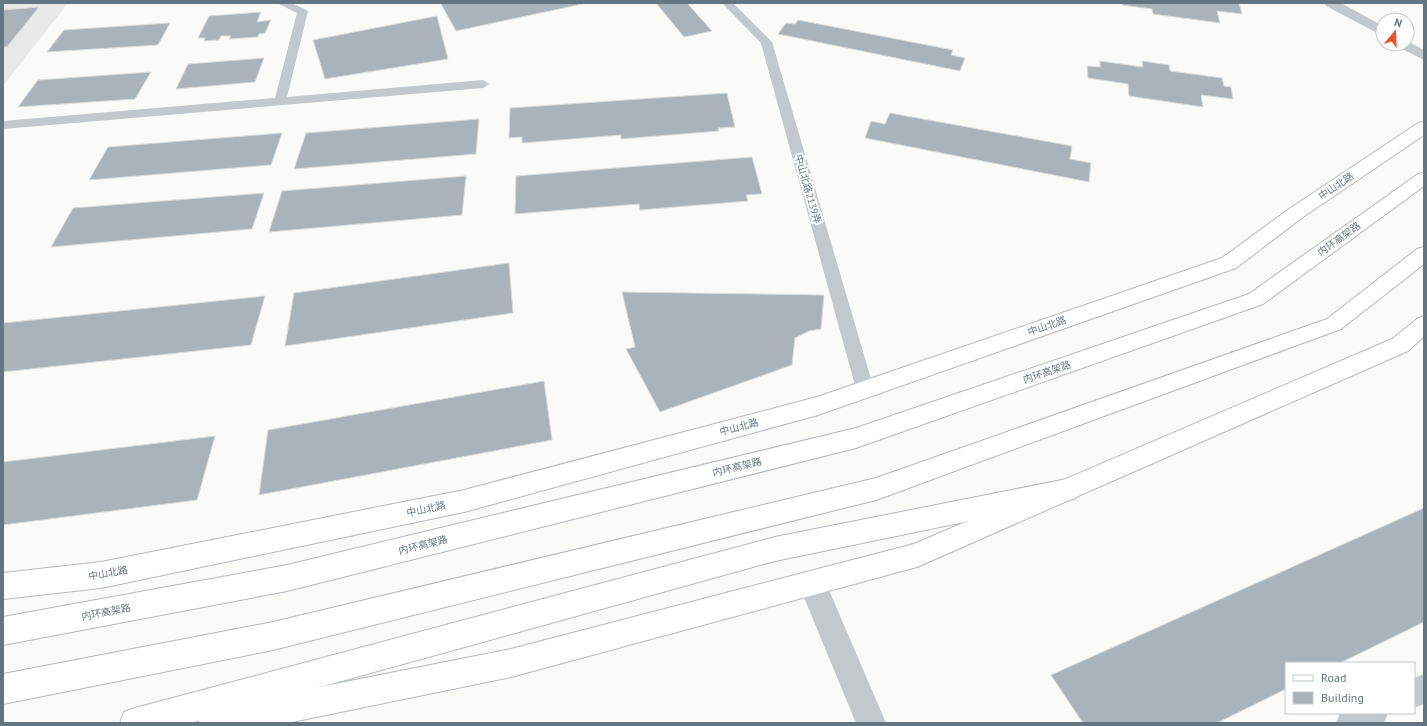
<svg xmlns="http://www.w3.org/2000/svg" width="1427" height="726" viewBox="0 0 1427 726" font-family="'PT Sans','Noto Sans SC',sans-serif">
  <style>
    .built { fill: #e8e9e9 }
    .building { fill: #aab3b9; stroke: #dcdcda }
    .lines { fill: none; stroke-linecap: round; stroke-linejoin: round }
    .primary-casing { stroke: #b5babe; stroke-width: 2 }
    .trunk-casing { stroke: #b4b9bd; stroke-width: 2 }
    .service { fill: #c3c8cc; fill-rule: evenodd }
    .minor { fill: #c3c8cc; fill-rule: evenodd }
    .tertiary { fill: #c3c8cc; fill-rule: evenodd }
    .primary { fill: #fff; fill-rule: evenodd }
    .trunk { fill: #fff; fill-rule: evenodd }
    .labels { text-anchor: middle; dominant-baseline: central; stroke-width: 4; stroke-linejoin: round; paint-order: stroke }
    .street-label { font-size: 10px; fill: #657683; stroke: #fff }
  </style>
  <rect width="100%" height="100%" fill="#fafaf8"/>
  <polygon class="built" points="3,3 68,3 3,86"/>
  <g class="building">
    <polygon points="587,3 456,31 441,4 444,3"/>
    <polygon points="656,3 687,3 712,31 684,37"/>
    <polygon points="1122,3 1239,3 1242,14 1217,11 1220,23 1153,14 1152,9 1122,5"/>
    <polygon points="39,7 7,47 3,47 3,10"/>
    <polygon points="261,12 257,22 271,20 265,33 259,34 258,37 229,39 231,36 221,36 219,40 204,41 205,38 198,38 209,16"/>
    <polygon points="437,16 448,59 325,79 313,40"/>
    <polygon points="798,20 953,50 951,55 965,58 960,71 778,34 786,23 795,24"/>
    <polygon points="170,23 158,45 47,52 64,30"/>
    <polygon points="264,58 255,82 176,89 188,64"/>
    <polygon points="1100,61 1143,67 1142,61 1169,65 1170,71 1222,78 1224,86 1231,87 1233,99 1201,95 1203,107 1129,96 1128,84 1088,78 1087,66 1100,67"/>
    <polygon points="151,72 135,99 18,107 38,80"/>
    <polygon points="727,93 735,127 718,128 719,131 621,139 621,135 522,143 522,137 509,138 510,108"/>
    <polygon points="890,113 1072,146 1070,159 1091,163 1089,182 865,138 871,121 885,124"/>
    <polygon points="479,119 476,154 294,169 306,133"/>
    <polygon points="282,133 271,165 89,180 108,147"/>
    <polygon points="752,157 762,194 746,195 748,201 640,210 639,204 515,214 516,176"/>
    <polygon points="466,176 462,215 269,232 282,191"/>
    <polygon points="264,193 252,229 51,247 73,208"/>
    <polygon points="509,263 513,313 285,346 294,293"/>
    <polygon points="622,292 824,295 821,329 809,331 795,338 792,365 660,412 626,349 635,347"/>
    <polygon points="265,296 251,345 3,372 3,323"/>
    <polygon points="544,381 552,440 259,495 268,430"/>
    <polygon points="215,436 197,500 3,525 3,462"/>
    <polygon points="1424,508 1424,622 1340,663 1286,663 1286,689 1217,723 1083,723 1051,675"/>
  </g>
  <g class="lines">
    <defs>
      <g id="primary">
        <polygon points="1424,122 1424,135 1303,217 1236,268 818,415 464,512 101,588 3,599 3,573 101,562 464,490 817,397 1222,258 1289,209 1418,123"/>
        <polygon points="1424,316 1424,336 1408,351 917,567 511,677 287,723 198,723 202,712 213,708 511,649 914,544 1392,339 1417,319"/>
      </g>
      <g id="trunk">
        <polygon points="1424,173 1424,186 1263,304 856,448 287,591 3,645 3,617 287,565 856,428 1249,294 1418,174"/>
        <polygon points="1424,247 1424,264 1341,329 876,500 273,650 3,704 3,674 273,622 876,478 1327,319 1417,249"/>
        <polygon points="1067,479 1076,482 1079,490 1076,498 1067,501 775,561 190,723 120,723 124,712 135,708 775,537"/>
      </g>
    </defs>
    <use href="#primary" class="primary-casing"/>
    <use href="#trunk" class="trunk-casing"/>
    <g class="service">
      <polygon points="277,3 292,3 308,11 287,97 483,80 489,84 483,88 3,129 3,121 275,98 297,13"/>
      <polygon points="722,3 733,3 772,42 874,389 871,394 865,396 859,394 856,389 761,43"/>
    </g>
    <g class="minor">
      <polygon points="812,570 822,574 886,723 856,723 798,583 802,574"/>
      <polygon points="1424,674 1424,704 1414,708 1414,678"/>
      <polygon points="1340,713 1388,713 1384,723 1336,723"/>
    </g>
    <g class="tertiary">
      <polygon points="1324,3 1341,3 1383,26 1383,36 1326,6"/>
      <polygon points="1407,41 1424,50 1424,60 1398,47 1396,44 1407,44"/>
    </g>
    <use href="#primary" class="primary"/>
    <use href="#trunk" class="trunk"/>
  </g>
  <g class="labels">
    <g class="street-label">
      <text transform="translate(1336 186) rotate(-34)">中山北路</text>
      <text transform="translate(808 189) rotate(74)">中山北路2139弄</text>
      <text transform="translate(1339 239) rotate(-36)">内环高架路</text>
      <text transform="translate(1047 326) rotate(-19)">中山北路</text>
      <text transform="translate(1047 372) rotate(-19)">内环高架路</text>
      <text transform="translate(739 427) rotate(-15)">中山北路</text>
      <text transform="translate(737 467) rotate(-14)">内环高架路</text>
      <text transform="translate(426 509) rotate(-12)">中山北路</text>
      <text transform="translate(423 545) rotate(-14)">内环高架路</text>
      <text transform="translate(108 573) rotate(-10)">中山北路</text>
      <text transform="translate(106 612) rotate(-11)">内环高架路</text>
    </g>
  </g>
  <rect width="1427" height="726" fill="none" stroke="#657683" stroke-width="8"/>
  <rect x="1285" y="662" width="130" height="52" fill="#ffffff" stroke="#c1c8cd"/>
  <rect x="1293" y="675" width="20" height="6" fill="#ffffff" stroke="#c1c8cd"/>
  <text x="1321" y="682" font-size="12" fill="#657683">Road</text>
  <rect x="1293" y="692" width="20" height="12" fill="#aab3b9" stroke="#c1c8cd"/>
  <text x="1321" y="702" font-size="12" fill="#657683">Building</text>
  <g transform="translate(1395 32) rotate(19)"><circle r="19" fill="#ffffff" stroke="#c1c8cd"/>
  <path d="M0-3L7 15L0 10L-7 15Z" fill="#e4572e"/>
  <text y="-6" font-size="11" font-weight="bold" text-anchor="middle" fill="#657683">N</text>
  </g>
</svg>
